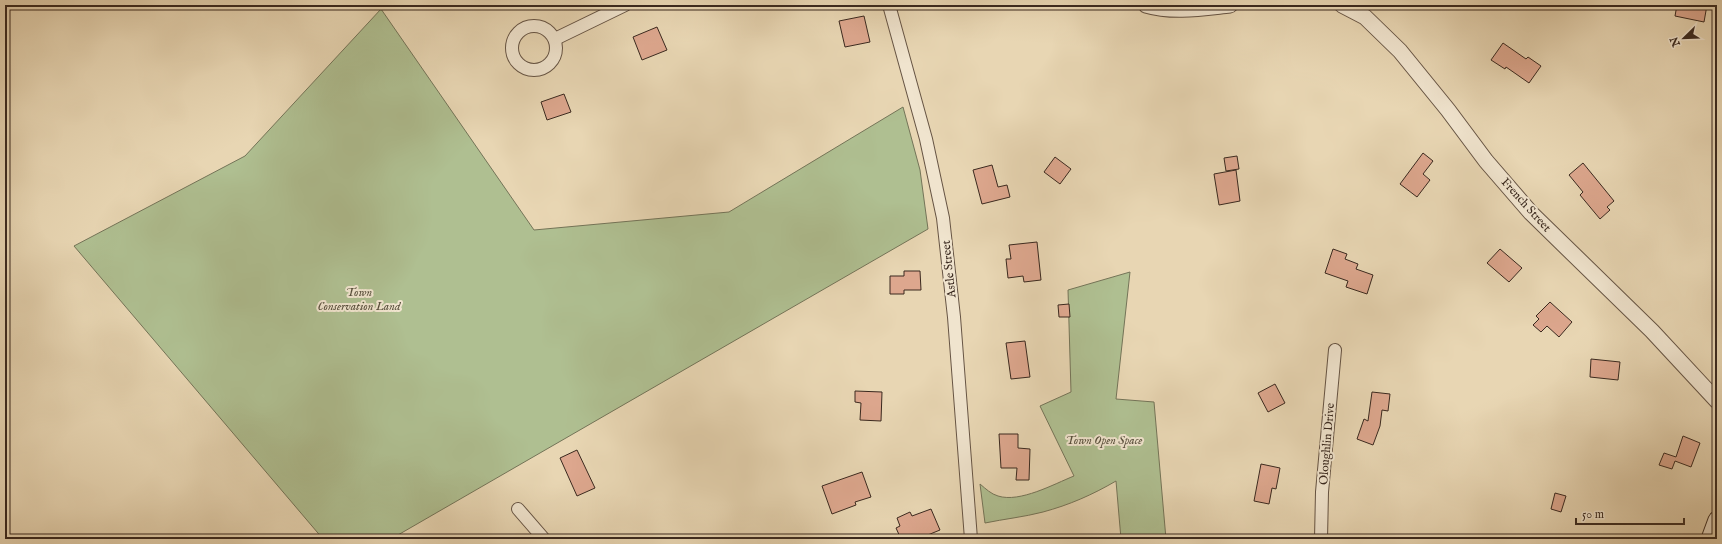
<svg xmlns="http://www.w3.org/2000/svg" width="1722" height="544" viewBox="0 0 1722 544" font-family="'IM FELL English',serif">
  <style>
    .green { fill: #afbf91; stroke: #747458 }
    .building { fill: #dda78e; stroke: #3a291f }
    .lines { fill: none; stroke-linecap: round; stroke-linejoin: round }
    .minor-casing { stroke: #665444; stroke-width: 14 }
    .tertiary-casing { stroke: #665444; stroke-width: 17 }
    .secondary-casing { stroke: #3a291f; stroke-width: 19 }
    .minor { stroke: #f0e4ce; stroke-width: 12 }
    .tertiary { stroke: #f0e4ce; stroke-width: 15 }
    .secondary { stroke: #f0e4ce; stroke-width: 17 }
    .labels { text-anchor: middle; dominant-baseline: central; stroke-width: 4; stroke-linejoin: round; paint-order: stroke }
    .street-label { font-size: 12px; fill: #3a291f; stroke: #f0e4ce }
    .park-label { font-size: 12px; font-style: italic; fill: #574e3c; stroke: #f0e4ce }
  </style>
  <rect width="100%" height="100%" fill="#e8d6b3"/>
  <filter id="stains"><feTurbulence type="fractalNoise" baseFrequency=".005" numOctaves="4"/><feColorMatrix values="0 0 0 0 .2 0 0 0 0 .09 0 0 0 0 .02 0 0 0 .5 -.17"/></filter>
  <radialGradient id="worn" r=".72"><stop offset=".6" stop-color="#630" stop-opacity="0"/><stop offset="1" stop-color="#630" stop-opacity=".3"/></radialGradient>
  <g class="green">
    <polygon points="381,9 534,230 729,212 903,107 920,170 928,229 391,539 323,539 74,246 245,156"/>
    <path d="M 1130,272 L 1116,399 L 1154,402 L 1166,539 L 1121,539 L 1116,481 C 1092,495 1069,505 1043,512 C 1024,517 1004,519 985,523 L 980,484 C 986,489 991,494 998,496 C 1020,503 1054,484 1074,476 L 1040,406 L 1071,392 L 1068,290 Z"/>
  </g>
  <g class="building">
    <polygon points="1677,5 1707,5 1704,22 1675,16"/>
    <polygon points="864,16 870,42 845,47 839,21"/>
    <polygon points="657,27 667,50 642,60 633,37"/>
    <polygon points="1503,43 1526,59 1528,57 1541,66 1529,83 1506,67 1505,69 1491,60"/>
    <polygon points="564,94 571,112 547,120 541,102"/>
    <polygon points="1423,153 1433,161 1423,174 1430,180 1417,197 1400,184"/>
    <polygon points="1237,156 1239,169 1226,171 1224,158"/>
    <polygon points="1055,157 1071,169 1060,184 1044,172"/>
    <polygon points="1583,163 1614,201 1607,207 1610,210 1600,219 1580,195 1583,192 1569,175"/>
    <polygon points="992,165 998,187 1007,185 1010,197 982,204 973,170"/>
    <polygon points="1236,170 1240,201 1219,205 1214,174"/>
    <polygon points="1037,242 1041,280 1024,282 1023,276 1008,278 1006,259 1011,259 1009,245"/>
    <polygon points="1333,249 1347,254 1345,259 1358,264 1356,269 1373,275 1367,294 1346,287 1348,281 1325,273"/>
    <polygon points="1500,249 1522,268 1509,282 1487,263"/>
    <polygon points="904,271 920,271 921,290 904,290 904,294 890,294 890,276 904,276"/>
    <polygon points="1550,302 1572,322 1559,337 1547,326 1541,332 1533,325 1539,319 1536,316"/>
    <polygon points="1069,304 1070,317 1059,317 1058,305"/>
    <polygon points="1025,341 1030,377 1011,379 1006,343"/>
    <polygon points="1591,359 1620,362 1618,380 1590,377"/>
    <polygon points="1275,384 1285,403 1268,412 1258,393"/>
    <polygon points="855,391 882,392 881,421 860,420 861,403 855,402"/>
    <polygon points="1372,392 1390,394 1388,411 1382,410 1380,426 1373,445 1357,439 1364,419 1368,421"/>
    <polygon points="999,434 1018,434 1018,448 1030,449 1029,480 1016,480 1017,468 1001,468"/>
    <polygon points="1683,436 1700,443 1691,467 1675,461 1672,469 1659,465 1664,453 1676,457"/>
    <polygon points="577,450 595,488 577,496 560,458"/>
    <polygon points="1261,464 1280,468 1276,489 1272,488 1269,504 1254,501"/>
    <polygon points="862,472 871,497 855,502 856,505 832,514 822,486"/>
    <polygon points="1555,493 1566,496 1561,512 1551,509"/>
    <polygon points="931,509 940,530 918,539 901,539 896,528 900,526 897,518 910,512 912,516"/>
  </g>
  <g class="lines">
    <defs>
      <g id="minor">
        <polyline points="889,5 926,139 943,218 954,317 971,539"/>
        <circle cx="534" cy="48" r="22"/>
        <polyline points="555,39 625,5"/>
        <polyline points="518,509 544,539"/>
        <polyline points="1321,539 1322,492 1335,350"/>
      </g>
      <g id="tertiary">
        <path d="M 1146,5 C 1173,13 1202,8 1230,5"/>
        <polyline points="1342,5 1365,17 1400,51 1448,110 1486,161 1531,213 1652,331 1717,401"/>
      </g>
      <polyline id="secondary" points="1710,539 1717,520"/>
    </defs>
    <use href="#minor" class="minor-casing"/>
    <use href="#tertiary" class="tertiary-casing"/>
    <use href="#secondary" class="secondary-casing"/>
    <use href="#minor" class="minor"/>
    <use href="#tertiary" class="tertiary"/>
    <use href="#secondary" class="secondary"/>
  </g>
  <g class="labels">
    <g class="street-label">
      <text transform="translate(1526 205) rotate(48)">French Street</text>
      <text transform="translate(949 269) rotate(-96)">Astle Street</text>
      <text transform="translate(1327 444) rotate(-85)">Oloughlin Drive</text>
    </g>
    <g class="park-label">
      <text x="359" y="292">Town<tspan x="359" dy="14">Conservation Land</tspan></text>
      <text x="1104" y="440">Town Open Space</text>
    </g>
  </g>
  <rect width="1722" height="544" fill="none" stroke="#e8d6b3" stroke-width="20"/>
  <rect x="6" y="6" width="1710" height="532" fill="none" stroke="#3a291f" stroke-width="2"/>
  <rect x="10" y="10" width="1702" height="524" fill="none" stroke="#3a291f"/>
  <g transform="translate(1684 38) rotate(247)" stroke="#f0e4ce" stroke-width="3" paint-order="stroke">
  <path d="M0-3L7 15L0 10L-7 15Z" fill="#3a291f"/>
  <text y="-6" font-size="11" font-weight="bold" text-anchor="middle" fill="#3a291f">N</text>
  </g>
  <path d="M1576 518v6h108v-6" fill="none" stroke="#3a291f" stroke-width="2"/>
  <text x="1582" y="518" font-size="12" fill="#3a291f" stroke="#f0e4ce" stroke-width="3" paint-order="stroke">50 m</text>
  <rect width="100%" height="100%" filter="url(#stains)"/>
  <rect width="100%" height="100%" fill="url(#worn)"/>
</svg>
